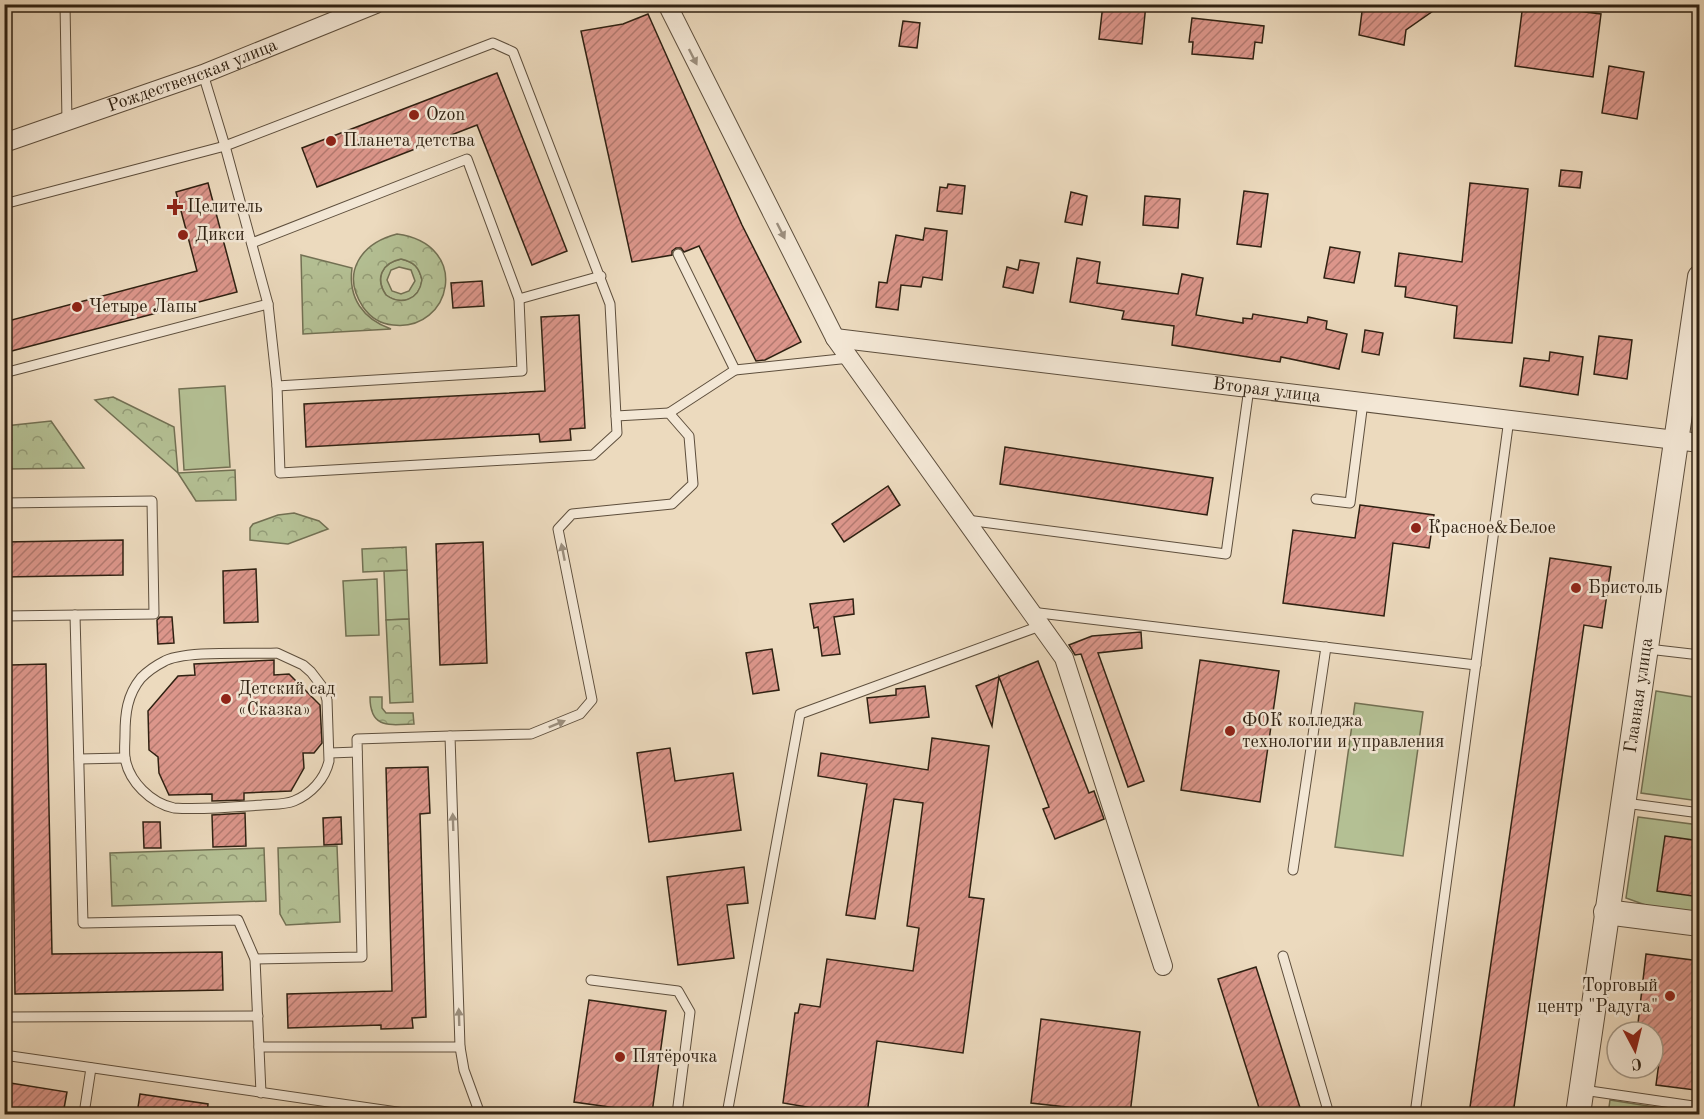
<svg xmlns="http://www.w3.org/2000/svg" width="1704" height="1119" viewBox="0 0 1704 1119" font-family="'Old Standard TT',serif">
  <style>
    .green { fill: #b4c094; stroke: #727053; stroke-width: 1.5; fill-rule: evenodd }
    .forest { fill: url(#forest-crowns); stroke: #727053; stroke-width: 1.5; fill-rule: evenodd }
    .building { fill: url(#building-hatch); stroke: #2f2112; stroke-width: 1.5 }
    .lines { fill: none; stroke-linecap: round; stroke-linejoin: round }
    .service-casing { stroke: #5e4f3d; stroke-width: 11 }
    .minor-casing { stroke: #5e4f3d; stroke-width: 20 }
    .tertiary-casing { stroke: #5e4f3d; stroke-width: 26 }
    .service { stroke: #f3e7d5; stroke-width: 9 }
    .minor { stroke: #f3e7d5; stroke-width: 18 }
    .tertiary { stroke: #f3e7d5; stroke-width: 24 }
    .oneway { fill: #9b8e7d }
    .poi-dot { fill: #8f2418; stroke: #f3e7d5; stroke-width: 2 }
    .labels { text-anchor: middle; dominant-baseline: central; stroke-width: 5; stroke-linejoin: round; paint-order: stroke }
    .street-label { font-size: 18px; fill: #2f2112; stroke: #f3e7d5 }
    .poi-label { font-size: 18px; fill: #2f2112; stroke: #f3e7d5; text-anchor: start }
  </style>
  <defs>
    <pattern id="forest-crowns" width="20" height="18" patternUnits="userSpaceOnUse" patternTransform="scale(1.5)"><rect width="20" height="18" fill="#b4c094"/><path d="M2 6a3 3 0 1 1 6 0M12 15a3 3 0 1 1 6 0" fill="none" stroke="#939c77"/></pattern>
    <pattern id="building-hatch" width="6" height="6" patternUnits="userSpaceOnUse" patternTransform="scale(1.5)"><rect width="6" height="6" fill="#dc968b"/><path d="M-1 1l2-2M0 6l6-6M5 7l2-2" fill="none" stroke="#b37a70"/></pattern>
  </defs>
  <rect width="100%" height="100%" fill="#ecdabe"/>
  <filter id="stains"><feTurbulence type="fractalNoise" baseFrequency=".00333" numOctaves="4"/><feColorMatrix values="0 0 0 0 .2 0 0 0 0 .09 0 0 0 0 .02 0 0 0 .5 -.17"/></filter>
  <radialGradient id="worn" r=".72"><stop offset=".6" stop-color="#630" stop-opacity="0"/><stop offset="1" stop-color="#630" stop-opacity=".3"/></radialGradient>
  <g class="green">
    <path d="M 401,259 C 414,262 419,267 422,280 C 419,300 401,306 386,295 C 375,279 381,263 401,259 ZM 399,267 L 411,270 L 415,281 L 409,291 L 401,294 L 392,291 L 387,280 L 391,270 Z"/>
    <polygon points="225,386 230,467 184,470 179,389"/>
    <polygon points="407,570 409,619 386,620 384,571"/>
    <polygon points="377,579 379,635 346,636 343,581"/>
    <polygon points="1656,691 1699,698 1699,801 1641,793"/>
    <polygon points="1355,703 1423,712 1403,856 1335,847"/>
    <polygon points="1638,817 1699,825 1699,913 1651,907 1626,898"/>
    <polygon points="1610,1100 1699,1114 1608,1114"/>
  </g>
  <g class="forest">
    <path d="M 397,234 C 472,244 452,332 393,325 C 381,324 370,317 363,307 C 340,272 362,243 397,234 ZM 401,259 C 414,262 419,267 422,280 C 419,300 401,306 386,295 C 375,279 381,263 401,259 Z"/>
    <path d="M 301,255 L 352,268 C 348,298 363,319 391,329 L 303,334 Z"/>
    <polygon points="113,397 174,427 178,473 235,470 236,500 196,501 178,473 95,400"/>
    <polygon points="51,421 84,468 5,469 5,426"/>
    <polygon points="294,513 319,521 328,529 288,544 250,540 250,528 253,524 278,515"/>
    <polygon points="406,547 407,570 363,572 362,549"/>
    <polygon points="409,619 413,702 390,703 386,620"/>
    <path d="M 370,697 L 382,697 L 382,708 L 386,713 L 413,713 L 414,724 C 389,725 370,729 370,697 Z"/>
    <polygon points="337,846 340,922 286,925 280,914 278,848"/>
    <polygon points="264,848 266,901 112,906 110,853"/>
  </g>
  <g class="building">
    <polygon points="1103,4 1146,4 1142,44 1099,39"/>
    <polygon points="1363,4 1443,4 1406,30 1404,45 1359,35"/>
    <polygon points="1523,4 1601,14 1593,77 1515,66"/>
    <polygon points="648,14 742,225 801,342 765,360 756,361 699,246 684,252 681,248 676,248 672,251 672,255 632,262 581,31 623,24"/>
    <polygon points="1192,18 1264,26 1262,43 1255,42 1253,59 1192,54 1193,42 1189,42"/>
    <polygon points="903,21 920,23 917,48 899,46"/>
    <polygon points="1609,66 1644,72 1637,119 1602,113"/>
    <polygon points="497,73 567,251 532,265 477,125 317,187 302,148"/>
    <polygon points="1561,170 1582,172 1580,188 1559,186"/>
    <polygon points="208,183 237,292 4,353 4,322 197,271 176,192"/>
    <polygon points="1470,183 1528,189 1512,343 1454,338 1457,306 1405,297 1406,287 1395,286 1399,253 1462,262"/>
    <polygon points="948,184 965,186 962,214 937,211 940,187 947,188"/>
    <polygon points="1244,191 1268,194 1261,247 1237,244"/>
    <polygon points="1071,192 1087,196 1082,225 1065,222"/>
    <polygon points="1145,196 1180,199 1178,228 1143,225"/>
    <polygon points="925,228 947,231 942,280 923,277 921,287 901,285 898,310 876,307 879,282 887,283 896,235 923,240"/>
    <polygon points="1330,247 1360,252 1354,283 1324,278"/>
    <polygon points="1077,258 1100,262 1097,283 1178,294 1182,274 1203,278 1196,315 1243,323 1243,318 1252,319 1253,314 1307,323 1308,317 1327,321 1326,329 1347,334 1339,369 1281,357 1280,362 1172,345 1174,326 1122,319 1124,311 1070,302"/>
    <polygon points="1020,260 1039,263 1033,293 1003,287 1007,267 1018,270"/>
    <polygon points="482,281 484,306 453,308 451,283"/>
    <polygon points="579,315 585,428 570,429 571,440 540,442 539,434 306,447 304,404 545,391 541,317"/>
    <polygon points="1365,330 1383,333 1379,355 1362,352"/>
    <polygon points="1599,336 1632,340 1627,379 1594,374"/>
    <polygon points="1550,352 1583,357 1578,395 1520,386 1524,358 1549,361"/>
    <polygon points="1005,447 1213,478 1207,515 1000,484"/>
    <polygon points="888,486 900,505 844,542 832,524"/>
    <polygon points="1360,505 1434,515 1429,548 1393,543 1384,616 1283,603 1293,530 1355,538"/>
    <polygon points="123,540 123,575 4,577 4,542"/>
    <polygon points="483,542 487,663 440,665 436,544"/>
    <polygon points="1550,558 1611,567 1602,628 1584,625 1513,1114 1469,1114"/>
    <polygon points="256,569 258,622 224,623 223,571"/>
    <polygon points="853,599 854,614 834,617 840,654 822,656 818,627 814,628 810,604"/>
    <polygon points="160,617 172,617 174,643 158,644 157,620"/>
    <polygon points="1141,632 1142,648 1098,653 1144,781 1128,787 1081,654 1075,655 1069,645 1092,636"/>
    <polygon points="772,649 779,690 753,694 746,653"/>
    <polygon points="274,660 274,675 289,674 320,705 322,743 314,753 303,753 304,768 291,791 244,793 244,800 212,801 212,794 169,795 159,773 158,757 149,750 148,711 178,676 195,675 194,664"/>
    <polygon points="1200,660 1279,671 1260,802 1181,790"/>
    <polygon points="1038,661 1089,793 1094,791 1104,819 1055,839 1043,809 1049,807 999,677 992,726 976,686"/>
    <polygon points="46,664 52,954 222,952 223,990 15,994 11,665"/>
    <polygon points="925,686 929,717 870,723 867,698 896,695 896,689"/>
    <polygon points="932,738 989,746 969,897 984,899 963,1053 877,1041 867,1114 812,1114 812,1108 783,1103 795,1013 798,1013 800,1004 820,1007 827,959 913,971 919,928 907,926 923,803 894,799 875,919 846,915 867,784 818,776 821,753 928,770"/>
    <polygon points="670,748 675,781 733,773 741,830 649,842 637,753"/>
    <polygon points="428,767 430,813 420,814 426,1017 412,1018 413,1028 381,1029 381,1025 288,1028 287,994 392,991 386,768"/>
    <polygon points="245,813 246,846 213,847 212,815"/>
    <polygon points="341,817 342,844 324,845 323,818"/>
    <polygon points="143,822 160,822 161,848 144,848"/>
    <polygon points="1665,836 1700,841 1700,897 1657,891"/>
    <polygon points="744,867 748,903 727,905 734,958 678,965 667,877"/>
    <polygon points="1646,954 1700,961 1700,1051 1695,1090 1656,1085 1661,1047 1653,1046 1653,1032 1637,1032"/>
    <polygon points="1256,967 1263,989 1302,1114 1261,1114 1218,979"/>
    <polygon points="589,1000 666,1011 652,1113 574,1102"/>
    <polygon points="1041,1019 1140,1032 1130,1114 1084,1114 1084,1109 1031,1103"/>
    <polygon points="4,1082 67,1092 63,1114 4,1114"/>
    <polygon points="140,1094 208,1104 207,1114 137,1114"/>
  </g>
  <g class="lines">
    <defs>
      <g id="service">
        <polyline points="65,4 67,122"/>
        <polyline points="203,74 225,146 268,304 277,386 280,473 593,455 617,433 616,416"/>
        <polyline points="4,204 225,146 493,43 513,52 610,304 616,416 669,413 689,436 693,484 672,504 572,514 558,529 592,700 580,714 531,734 450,736 460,1047 464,1070 480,1114"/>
        <polyline points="252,243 467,159 519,299 522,371 277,386"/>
        <polyline points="678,254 735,370 850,358"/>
        <polyline points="519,299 601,276"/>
        <polyline points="4,373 268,304"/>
        <polyline points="669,413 735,370"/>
        <polyline points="1316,499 1350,503 1363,402"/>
        <polyline points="4,503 152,501 154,614 4,616"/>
        <polyline points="967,520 1226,554 1249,388"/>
        <polyline points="1031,612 1476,665"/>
        <polyline points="75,615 83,923 238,920 255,959 261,1093"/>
        <polyline points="1648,649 1700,655"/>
        <path d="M 277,653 L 303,665 L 311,672 L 324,689 L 327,700 L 329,761 C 325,779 311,794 294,801 C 284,805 272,804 262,805 C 233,807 203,810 174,808 C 151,803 129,782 125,758 C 124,750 125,742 125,735 C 125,714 127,695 141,678 C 147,672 155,666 163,662 C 182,650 251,654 277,653 Z"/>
        <polyline points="330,753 357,752"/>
        <polyline points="79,759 125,758"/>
        <polyline points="1625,803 1700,813"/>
        <polyline points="1293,870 1326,647"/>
        <polyline points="1283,956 1329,1114"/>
        <polyline points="255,959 362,957 357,739 450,736"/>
        <polyline points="591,980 678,991 690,1012 677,1114"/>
        <polyline points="4,1017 258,1016"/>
        <polyline points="259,1047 460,1047"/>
        <polyline points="4,1055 411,1114"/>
        <polyline points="1583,1090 1700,1107"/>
        <polyline points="84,1114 91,1068"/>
        <polyline points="727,1114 800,714 1040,626"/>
        <polyline points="1415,1114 1509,419"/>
      </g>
      <g id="minor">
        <polyline points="667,4 835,338 1064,658 1163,966"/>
        <path id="s1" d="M 4,143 L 203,74 L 376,4"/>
        <path id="s2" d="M 835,338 L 1700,443"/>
      </g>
      <g id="tertiary">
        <polyline points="1606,912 1700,924"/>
        <path id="s3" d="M 1578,1114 L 1700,277"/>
      </g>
    </defs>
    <use href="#service" class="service-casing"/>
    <use href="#minor" class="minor-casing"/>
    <use href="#tertiary" class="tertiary-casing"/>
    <use href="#service" class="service"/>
    <use href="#minor" class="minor"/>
    <use href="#tertiary" class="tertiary"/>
  </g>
  <defs><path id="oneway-solid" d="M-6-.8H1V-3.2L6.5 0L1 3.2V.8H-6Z" transform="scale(1.5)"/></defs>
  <g class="oneway">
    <use href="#oneway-solid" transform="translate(693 57) rotate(63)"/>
    <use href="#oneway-solid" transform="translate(781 231) rotate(63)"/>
    <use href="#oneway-solid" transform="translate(563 552) rotate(-101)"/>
    <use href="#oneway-solid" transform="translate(557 724) rotate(-22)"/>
    <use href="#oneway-solid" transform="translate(453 822) rotate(-92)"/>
    <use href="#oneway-solid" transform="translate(459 1017) rotate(-92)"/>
  </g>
  <g class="poi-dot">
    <circle cx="414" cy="115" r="6"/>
    <circle cx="331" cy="141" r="6"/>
    <path d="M172 198h6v6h6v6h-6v6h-6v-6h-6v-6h6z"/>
    <circle cx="183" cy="235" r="6"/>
    <circle cx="77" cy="307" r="6"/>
    <circle cx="1416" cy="528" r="6"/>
    <circle cx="1576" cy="588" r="6"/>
    <circle cx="226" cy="699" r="6"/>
    <circle cx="1230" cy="731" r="6"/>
    <circle cx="1670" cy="996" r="6"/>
    <circle cx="620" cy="1057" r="6"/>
  </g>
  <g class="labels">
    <g class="street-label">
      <text stroke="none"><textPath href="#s1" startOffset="200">Рождественская улица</textPath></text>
      <text stroke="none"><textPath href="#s2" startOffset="435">Вторая улица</textPath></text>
      <text stroke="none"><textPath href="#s3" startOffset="423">Главная улица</textPath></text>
    </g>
    <g class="poi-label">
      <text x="426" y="115">Ozon</text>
      <text x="343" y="141">Планета детства</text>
      <text x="187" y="207">Целитель</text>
      <text x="195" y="235">Дикси</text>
      <text x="89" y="307">Четыре Лапы</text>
      <text x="1428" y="528">Красное&amp;Белое</text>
      <text x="1588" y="588">Бристоль</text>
      <text x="238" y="689">Детский сад<tspan x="238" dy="21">«Сказка»</tspan></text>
      <text x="1242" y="721">ФОК колледжа<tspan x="1242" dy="21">технологии и управления</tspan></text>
      <text x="1658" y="986" text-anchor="end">Торговый<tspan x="1658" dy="21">центр "Радуга"</tspan></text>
      <text x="632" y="1057">Пятёрочка</text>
    </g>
  </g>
  <rect width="1704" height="1119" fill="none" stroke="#ecdabe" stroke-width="24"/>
  <rect x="6" y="6" width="1692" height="1107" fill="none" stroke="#2f2112" stroke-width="3"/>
  <rect x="12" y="12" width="1680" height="1095" fill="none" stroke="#2f2112" stroke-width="1.5"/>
  <g transform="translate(1635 1050) rotate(173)"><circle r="28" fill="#f3e7d5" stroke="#a59887" stroke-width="1.5"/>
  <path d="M0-4.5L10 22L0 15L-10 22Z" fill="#8f2418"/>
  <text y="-9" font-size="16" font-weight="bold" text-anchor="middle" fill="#2f2112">С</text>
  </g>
  <rect width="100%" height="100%" filter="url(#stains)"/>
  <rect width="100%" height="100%" fill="url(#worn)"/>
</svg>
